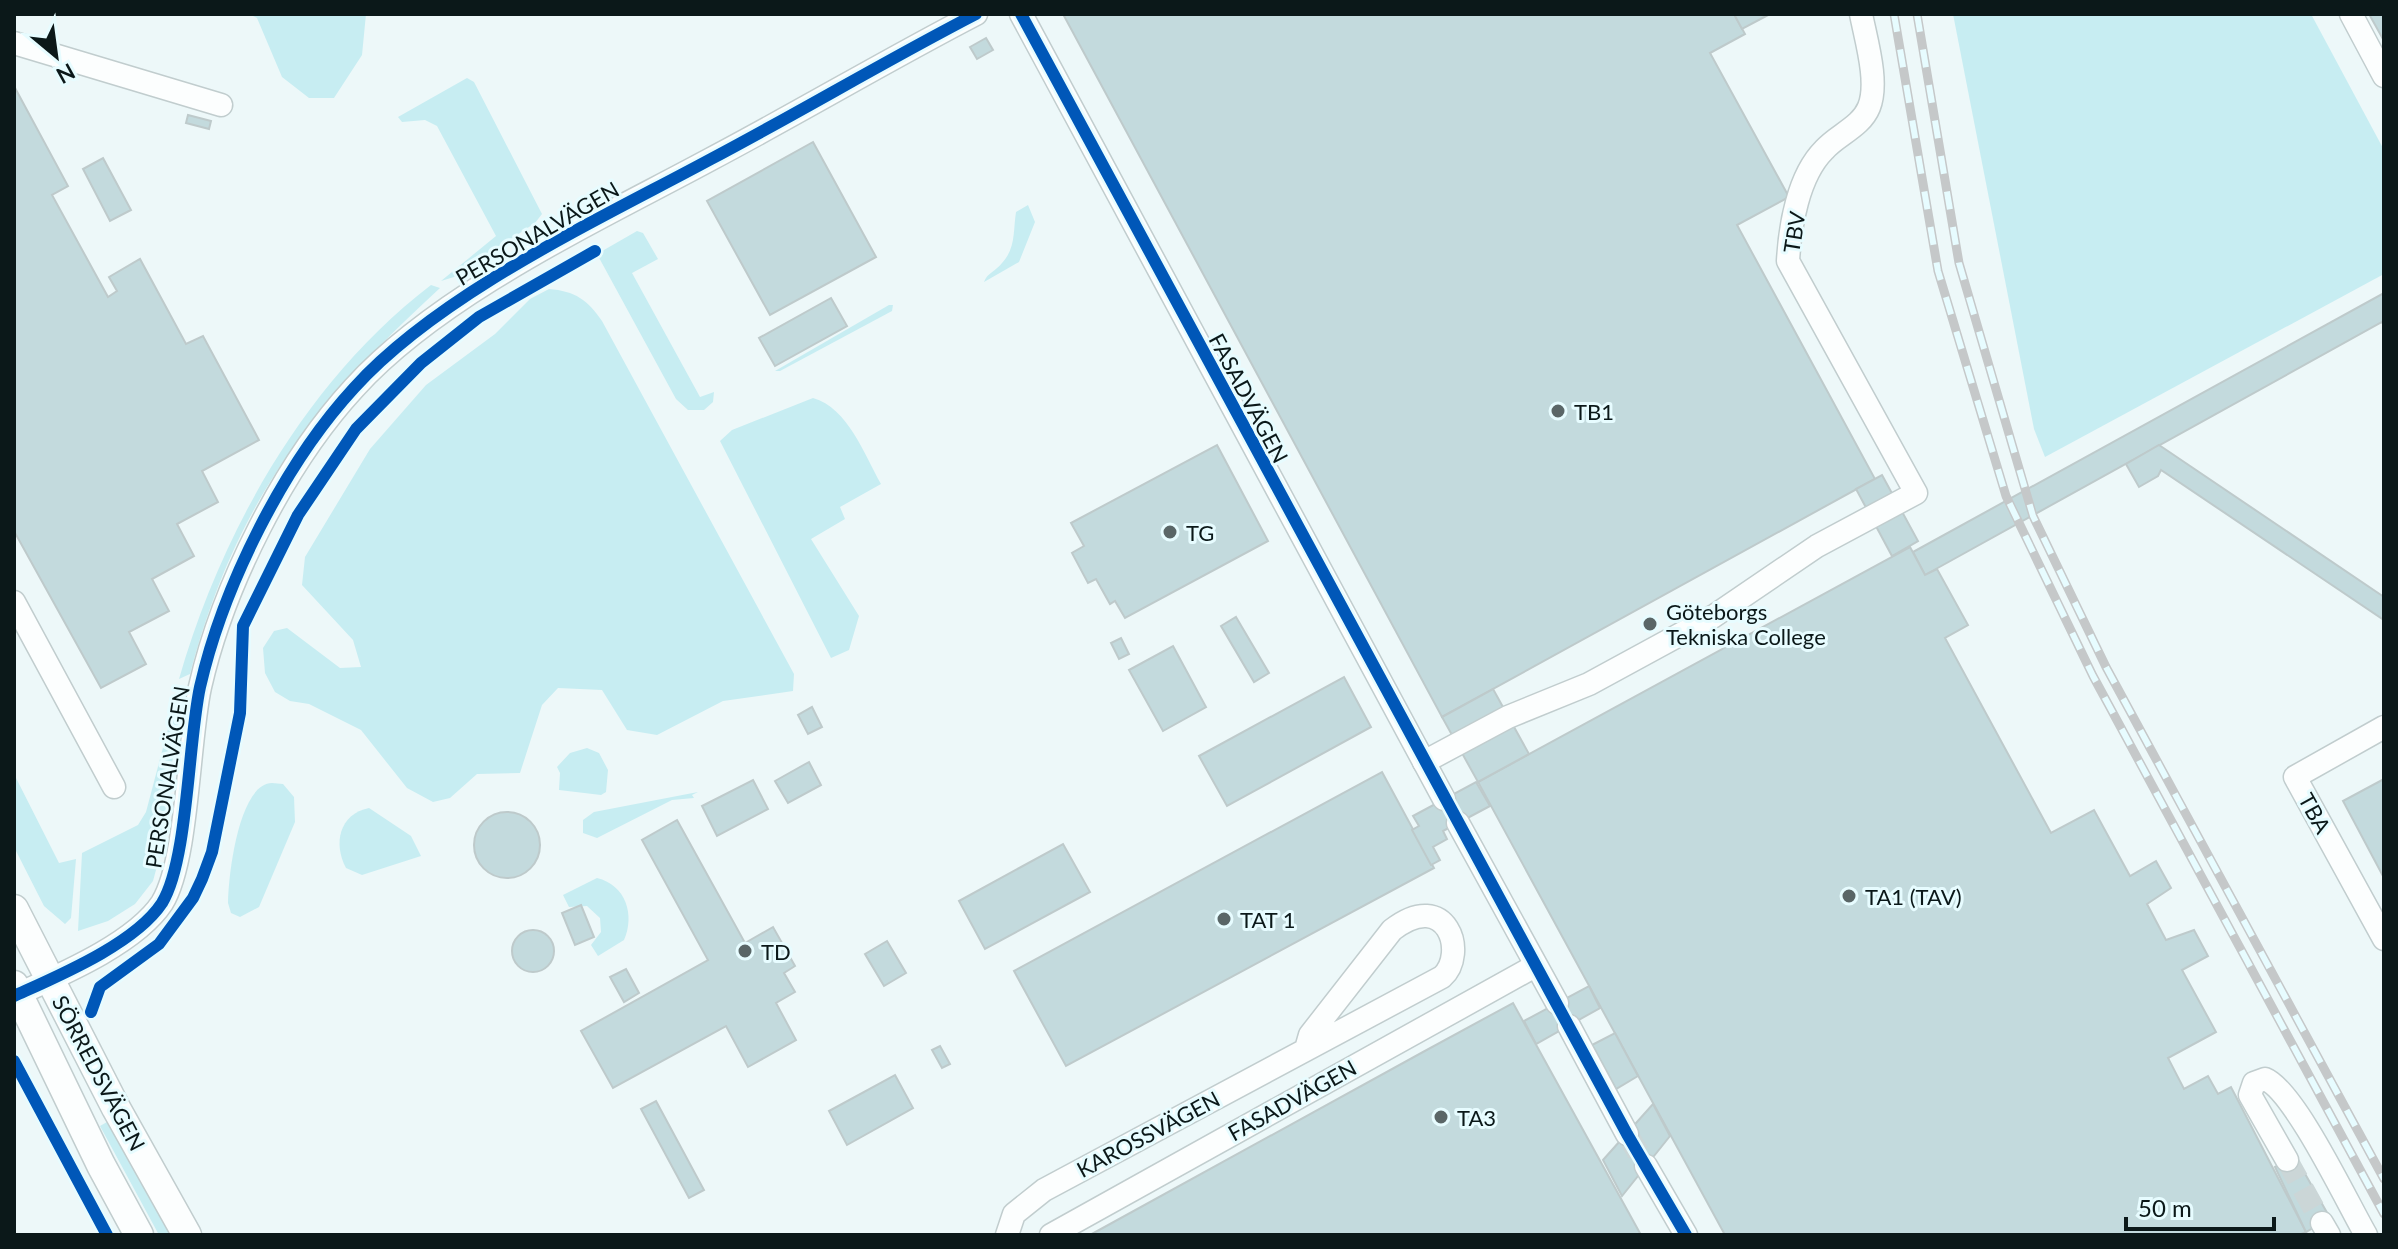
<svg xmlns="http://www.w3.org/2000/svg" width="2398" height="1249" viewBox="0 0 2398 1249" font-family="Lato,sans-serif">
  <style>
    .green { fill: #c7edf2 }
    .building { fill: #c3dadd; stroke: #becacb; stroke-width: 2 }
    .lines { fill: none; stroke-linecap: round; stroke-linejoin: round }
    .minor-tunnel { stroke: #cbd6d7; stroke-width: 22; stroke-dasharray: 22 11; stroke-linecap: butt }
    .minor-casing { stroke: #c1cdce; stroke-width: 25 }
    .tertiary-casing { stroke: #c1cdce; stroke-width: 31 }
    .minor { stroke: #fcfefe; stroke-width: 22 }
    .tertiary { stroke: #fcfefe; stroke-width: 28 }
    .rail-casing { stroke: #c5c8c9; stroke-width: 9 }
    .rail { stroke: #e7fcff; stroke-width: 6; stroke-dasharray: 18; stroke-linecap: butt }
    .cycleway-casing { stroke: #e7fcff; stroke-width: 17 }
    .cycleway { stroke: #0057b8; stroke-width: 12 }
    .poi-dot { fill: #5a6667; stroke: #e7fcff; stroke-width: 3 }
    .labels { text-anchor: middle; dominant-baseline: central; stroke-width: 6; stroke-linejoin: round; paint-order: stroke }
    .street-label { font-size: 22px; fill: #0b1819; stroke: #e7fcff }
    .poi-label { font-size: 22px; fill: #0b1819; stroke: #e7fcff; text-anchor: start }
  </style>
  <rect width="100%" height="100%" fill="#edf8f9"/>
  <g class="green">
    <polygon points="249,14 366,14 362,55 334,98 309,98 282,77 257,18"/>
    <polygon points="1953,14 2311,14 2384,150 2384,274 2045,457 2034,429"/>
    <polygon points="467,78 474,82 542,214 535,223 454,277 441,281 496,236 437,126 425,120 402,122 398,117"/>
    <path d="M 1028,205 L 1035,222 L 1019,262 L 984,282 C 987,273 996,271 1002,263 C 1016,248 1013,231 1016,212 Z"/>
    <polygon points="637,231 643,233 658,259 632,273 700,397 714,392 713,402 704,410 688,410 676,399 597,254"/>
    <path d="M 431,285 L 440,288 C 311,407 236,501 190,674 L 179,679 C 222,530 306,381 431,285 Z"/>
    <path d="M 549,289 C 575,291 588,300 602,321 L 794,674 L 793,691 L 723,701 L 657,735 L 627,730 L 602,690 L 558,688 L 542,705 L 520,773 L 477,774 L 450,798 L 433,802 L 407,788 L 361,730 L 309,704 L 290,701 L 275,692 L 265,673 L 263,648 L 274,631 L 287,628 L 340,668 L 361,667 L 353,640 L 302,585 L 305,557 L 370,449 L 426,385 L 495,334 L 530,299 Z"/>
    <polygon points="889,305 893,305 892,311 780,371 775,371"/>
    <path d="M 813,398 C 848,408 864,454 881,484 L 840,507 L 845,519 L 811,539 L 859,616 L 849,650 L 831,658 L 720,441 L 732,430 Z"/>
    <polygon points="179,687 184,691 168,788 166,833 153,881 135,904 108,921 78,931 82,853 138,825 146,812"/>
    <polygon points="587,748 599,753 608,770 606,792 601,795 559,790 560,773 557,767 570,753"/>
    <polygon points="14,774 59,863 76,859 71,918 65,924 44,906 14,847"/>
    <path d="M 272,783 L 283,784 L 294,797 L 295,822 L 259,907 L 240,917 L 231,913 L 228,903 C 228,876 239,783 272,783 Z"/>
    <polygon points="698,792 692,795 694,798 672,800 597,838 583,833 583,820 594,812"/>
    <path d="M 369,808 L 411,836 L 421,856 L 362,875 L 346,868 C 333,844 339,814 369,808 Z"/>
    <path d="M 597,878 C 626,885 635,915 624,940 L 598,956 L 591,945 L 601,932 L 600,918 L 587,906 L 569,907 L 563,895 Z"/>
    <polygon points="107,1122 178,1235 159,1235 100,1126"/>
  </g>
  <g class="building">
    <polygon points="1063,14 1734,14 1745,34 1710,53 1789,197 1737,225 1875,479 1442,717"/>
    <polygon points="1734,14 1770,14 1742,29"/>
    <polygon points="2369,14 2384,14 2384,41"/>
    <polygon points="986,38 993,50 977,59 970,47"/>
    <polygon points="14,86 68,186 52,195 108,297 117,291 109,277 140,259 186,344 203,336 259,440 202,471 218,502 177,524 194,556 152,579 169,611 129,632 146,664 101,688 14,531"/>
    <polygon points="188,115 211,121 209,129 186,123"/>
    <polygon points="813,142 876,257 770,315 707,201"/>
    <polygon points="103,158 131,210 110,221 83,169"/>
    <polygon points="2384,293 2384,326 2382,322 1925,575 1913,552"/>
    <polygon points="831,298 847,326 775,366 759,338"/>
    <polygon points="1217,445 1268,541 1125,618 1115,601 1110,604 1096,579 1088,583 1072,553 1084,546 1071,523"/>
    <polygon points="2159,445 2384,597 2384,620 2161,470 2158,476 2139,487 2126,464"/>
    <polygon points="1882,475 1918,541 1892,556 1856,489"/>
    <polygon points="1910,547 1925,575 1937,569 1968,625 1945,638 2051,833 2094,810 2130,876 2156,861 2171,888 2147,904 2166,940 2194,930 2208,956 2182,970 2216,1032 2168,1058 2184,1089 2208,1076 2218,1094 2231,1087 2306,1232 2299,1235 1725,1235 1478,782"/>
    <polygon points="1236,617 1269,673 1254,682 1221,626"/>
    <polygon points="1121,638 1129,654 1119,659 1111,643"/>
    <polygon points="1173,646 1206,707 1163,731 1129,670"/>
    <polygon points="1344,677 1371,727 1227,806 1199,756"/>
    <polygon points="1493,689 1529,754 1478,782 1442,717"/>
    <polygon points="812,707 822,727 808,734 798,715"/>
    <polygon points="809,762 821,785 788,803 775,781"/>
    <polygon points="1382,772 1434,868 1066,1066 1014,971"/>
    <polygon points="2384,779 2384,878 2343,801"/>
    <polygon points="753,780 768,809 717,836 702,806"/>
    <polygon points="1476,782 1490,806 1443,831 1447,839 1433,847 1440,860 1431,865 1412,830 1419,826 1413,816"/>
    <circle cx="507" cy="845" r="33"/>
    <polygon points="677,820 745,943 773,927 795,966 784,973 795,992 776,1003 796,1040 748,1067 726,1026 613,1088 581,1031 708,960 642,840"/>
    <polygon points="1063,844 1090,892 985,949 959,901"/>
    <polygon points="581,905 594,937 575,945 562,913"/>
    <circle cx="533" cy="951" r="21"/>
    <polygon points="887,941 906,973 884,986 865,954"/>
    <polygon points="626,969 639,993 624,1002 610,977"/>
    <polygon points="1589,986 1600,1008 1536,1044 1524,1021"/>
    <polygon points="1513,1003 1641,1235 1090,1235 1423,1052"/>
    <polygon points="1615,1033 1638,1076 1616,1089 1592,1045"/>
    <polygon points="940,1046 950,1064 942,1068 932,1050"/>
    <polygon points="895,1075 913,1108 847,1145 829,1111"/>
    <polygon points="656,1101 704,1190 689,1198 641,1109"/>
    <polygon points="1653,1104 1670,1136 1622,1196 1603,1160"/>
    <polygon points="2295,1156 2330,1218 2306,1232 2275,1167"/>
  </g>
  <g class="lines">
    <g class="minor-tunnel">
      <polyline points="1627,1134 1646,1166"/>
      <polyline points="2287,1160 2322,1223"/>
    </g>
    <defs>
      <g id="minor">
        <polyline points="1021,14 1444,799"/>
        <polyline points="2351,14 2384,76"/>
        <polyline points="14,43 221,105"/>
        <polyline points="14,602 114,787"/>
        <polyline points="2384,727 2295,777 2384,939"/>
        <path d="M 1424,762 L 1508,717 L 1589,684 L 1714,616 L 1817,546 L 1916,493 L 1788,261 C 1790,226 1798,176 1824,150 C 1837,135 1861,127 1869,107 C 1879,82 1866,40 1861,14"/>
        <polyline points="1458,823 1557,1003"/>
        <path d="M 14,996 C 58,976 135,944 162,903 C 188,861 188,742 200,687 C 223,586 284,464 354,388 C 440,293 598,220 711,159 C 800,112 887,60 976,14"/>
        <polyline points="1569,1026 1627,1134"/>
        <path d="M 2287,1160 L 2250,1095 L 2254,1083 L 2265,1079 C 2294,1090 2348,1204 2366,1235"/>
        <polyline points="1646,1166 1686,1235"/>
        <polyline points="2322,1223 2329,1235"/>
        <path d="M 1007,1235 L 1014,1214 L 1044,1190 L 1442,977 C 1468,954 1447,887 1392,930 L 1310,1035 L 1306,1049"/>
        <polyline points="1051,1235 1535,966"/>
      </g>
      <g id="tertiary">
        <polyline points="14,909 116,1108 187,1235"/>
        <polyline points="14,985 101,1165 139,1235"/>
      </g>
    </defs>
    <use href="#minor" class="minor-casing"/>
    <use href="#tertiary" class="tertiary-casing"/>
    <use href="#minor" class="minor"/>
    <use href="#tertiary" class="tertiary"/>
    <defs>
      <g id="rail">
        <polyline points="1894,14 1938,271 2006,496 2093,676 2384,1214"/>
        <polyline points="1917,14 1959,263 2033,516 2106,667 2384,1179"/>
      </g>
    </defs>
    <use href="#rail" class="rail-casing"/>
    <use href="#rail" class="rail"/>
    <defs>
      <g id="cycleway">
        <polyline points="1021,14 1627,1134 1686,1235"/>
        <path d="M 14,996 C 58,976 135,944 162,903 C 188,861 188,742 200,687 C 223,586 284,464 354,388 C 440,293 598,220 711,159 C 800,112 887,60 976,14"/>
        <polyline points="91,1012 100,987 159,944 193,898 202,879 212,852 240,713 243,626 298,515 356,429 421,363 479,317 595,251"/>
        <polyline points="14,1061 107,1235"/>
      </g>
    </defs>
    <use href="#cycleway" class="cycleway-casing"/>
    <use href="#cycleway" class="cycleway"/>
  </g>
  <g class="poi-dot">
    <circle cx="1558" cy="411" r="8"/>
    <circle cx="1170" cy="532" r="8"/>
    <circle cx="1650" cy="624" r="8"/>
    <circle cx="1849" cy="896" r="8"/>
    <circle cx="1224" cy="919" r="8"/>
    <circle cx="745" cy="951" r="8"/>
    <circle cx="1441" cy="1117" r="8"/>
  </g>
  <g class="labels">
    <g class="street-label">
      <text transform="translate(1794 232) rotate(-81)">TBV</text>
      <text transform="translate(537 233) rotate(-30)">PERSONALVÄGEN</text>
      <text transform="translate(1249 398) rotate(62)">FASADVÄGEN</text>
      <text transform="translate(167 777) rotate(-81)">PERSONALVÄGEN</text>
      <text transform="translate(2315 813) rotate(61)">TBA</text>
      <text transform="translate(99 1073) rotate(62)">SÖRREDSVÄGEN</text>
      <text transform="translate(1292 1100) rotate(-29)">FASADVÄGEN</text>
      <text transform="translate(1148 1134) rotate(-28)">KAROSSVÄGEN</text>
    </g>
    <g class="poi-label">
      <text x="1574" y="411">TB1</text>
      <text x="1186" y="532">TG</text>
      <text x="1666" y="611">Göteborgs<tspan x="1666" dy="25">Tekniska College</tspan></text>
      <text x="1865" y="896">TA1 (TAV)</text>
      <text x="1240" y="919">TAT 1</text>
      <text x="761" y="951">TD</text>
      <text x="1457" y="1117">TA3</text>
    </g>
  </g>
  <rect width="2398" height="1249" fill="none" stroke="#0b1819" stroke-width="32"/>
  <g transform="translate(56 56) rotate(151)" stroke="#e7fcff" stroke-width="6" paint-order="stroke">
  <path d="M0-6L14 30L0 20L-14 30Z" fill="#0b1819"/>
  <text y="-12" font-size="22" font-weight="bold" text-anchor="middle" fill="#0b1819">N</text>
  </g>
  <path d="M2126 1217v12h148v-12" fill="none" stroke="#0b1819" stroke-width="4"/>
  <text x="2138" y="1217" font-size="24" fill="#0b1819" stroke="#e7fcff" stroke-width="6" paint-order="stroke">50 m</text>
</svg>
